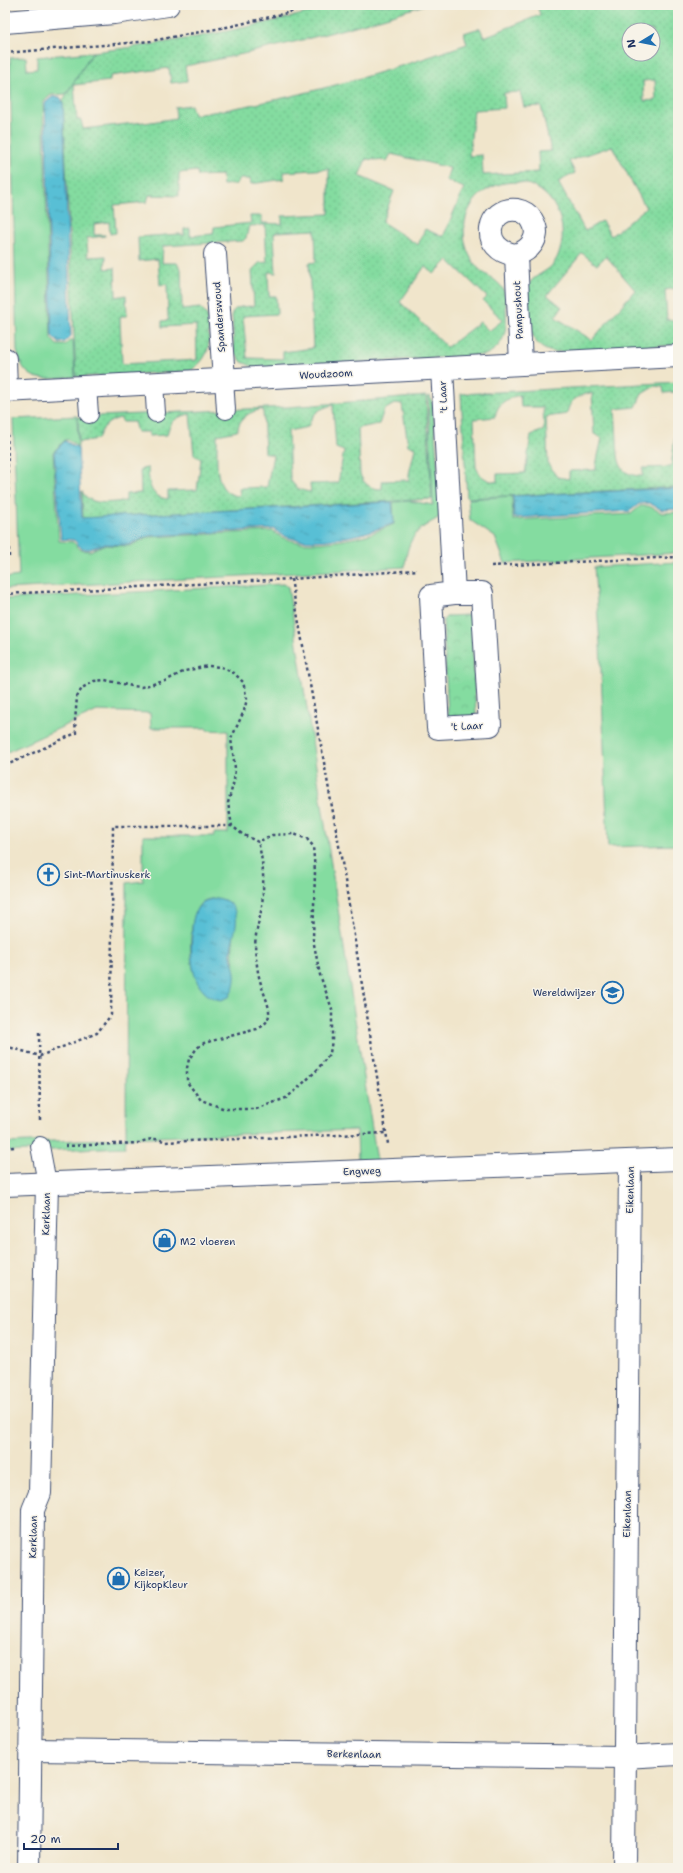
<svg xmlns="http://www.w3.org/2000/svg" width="683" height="1873" viewBox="0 0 683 1873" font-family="'Shantell Sans',sans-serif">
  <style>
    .grass { fill: #84dca0; stroke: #50867f; fill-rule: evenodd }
    .park { fill: url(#park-crowns); stroke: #50867f }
    .garden { fill: url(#garden-dots); stroke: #50867f; fill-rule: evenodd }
    .water { fill: url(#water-ripples); stroke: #3a779a }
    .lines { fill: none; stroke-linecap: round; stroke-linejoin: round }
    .service-casing { stroke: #3b4a6e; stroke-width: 20 }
    .minor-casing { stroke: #3b4a6e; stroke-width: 24 }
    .tertiary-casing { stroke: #3b4a6e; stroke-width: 24 }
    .path { stroke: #3b4a6e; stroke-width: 2.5; stroke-dasharray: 3 3; stroke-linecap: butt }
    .service { stroke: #fff; stroke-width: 18 }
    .minor { stroke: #fff; stroke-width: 22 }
    .tertiary { stroke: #fff; stroke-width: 22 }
    .labels { text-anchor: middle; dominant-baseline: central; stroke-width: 3; stroke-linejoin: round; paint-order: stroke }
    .street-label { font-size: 10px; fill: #1b2f5e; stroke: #f7f3e8 }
    .poi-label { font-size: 10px; fill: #1b2f5e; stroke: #f7f3e8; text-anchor: start }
  </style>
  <defs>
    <pattern id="park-crowns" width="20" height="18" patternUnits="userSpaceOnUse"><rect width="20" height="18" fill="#84dca0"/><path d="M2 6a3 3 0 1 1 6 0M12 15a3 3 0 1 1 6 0" fill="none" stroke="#71bd8c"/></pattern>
    <pattern id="garden-dots" width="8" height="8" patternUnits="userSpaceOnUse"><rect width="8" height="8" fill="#84dca0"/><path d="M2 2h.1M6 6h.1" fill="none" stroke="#71bd8c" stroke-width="1.8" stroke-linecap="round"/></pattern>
    <pattern id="water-ripples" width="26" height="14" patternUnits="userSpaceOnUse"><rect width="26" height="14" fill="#58bfd5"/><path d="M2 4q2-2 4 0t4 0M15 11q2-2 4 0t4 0" fill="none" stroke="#489cb0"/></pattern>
  </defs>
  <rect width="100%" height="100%" fill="#f7f3e8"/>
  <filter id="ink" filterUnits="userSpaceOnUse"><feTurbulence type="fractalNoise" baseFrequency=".025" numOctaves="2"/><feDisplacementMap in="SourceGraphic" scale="8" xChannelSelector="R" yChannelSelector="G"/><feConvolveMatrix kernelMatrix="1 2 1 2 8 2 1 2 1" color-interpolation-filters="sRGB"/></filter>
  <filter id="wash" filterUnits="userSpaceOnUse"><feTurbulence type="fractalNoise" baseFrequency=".012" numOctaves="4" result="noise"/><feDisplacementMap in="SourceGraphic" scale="16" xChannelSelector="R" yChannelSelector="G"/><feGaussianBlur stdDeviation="0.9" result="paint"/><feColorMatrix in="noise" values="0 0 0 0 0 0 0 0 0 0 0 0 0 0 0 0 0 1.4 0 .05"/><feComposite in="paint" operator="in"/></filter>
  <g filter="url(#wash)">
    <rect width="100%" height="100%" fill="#f0e5cb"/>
    <g class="grass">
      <path d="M 93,52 L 66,94 L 51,95 L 43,102 L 51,338 L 57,345 L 65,345 L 72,339 L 73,340 L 75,377 C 46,379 25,386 17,351 L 10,58 L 26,57 L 27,70 L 37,69 L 37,57 Z"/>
      <path d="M 430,396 L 433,405 L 441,515 C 437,520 430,522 425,526 C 410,535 406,551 405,567 L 5,589 L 5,578 L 19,576 L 13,419 L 77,416 L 78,447 L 69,440 L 65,440 L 53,452 L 59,541 L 73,542 L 81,550 L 90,551 L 103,545 L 129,546 L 149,537 L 273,531 C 292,550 338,542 362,536 C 373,534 384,528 394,524 L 393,502 L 410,501 L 433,505 L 428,397 Z"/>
      <polygon points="512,496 513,520 631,514 640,506 649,506 662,513 678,512 678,553 505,563 495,537 470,520 468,499"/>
      <polygon points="678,562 678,845 608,847 600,644 594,567"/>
      <path d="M 283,584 L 288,587 L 291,605 L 377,1161 L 358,1163 L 357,1130 L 126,1138 L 125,1147 L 5,1152 L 5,1143 L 126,1138 L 127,883 L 143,881 L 143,836 L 214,836 L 214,833 L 228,833 L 228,731 L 207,730 L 207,728 L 151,728 L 150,713 L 97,711 L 5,753 L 5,599 ZM 216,898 C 249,902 227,942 234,963 L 200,987 C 197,979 193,971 192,963 C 189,949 190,908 204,901 C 207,899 213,899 216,898 Z"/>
    </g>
    <polygon class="park" points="469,615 471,619 476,714 474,716 449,717 448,715 443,620 447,616"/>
    <g class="garden">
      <path d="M 337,5 L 424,5 C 345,31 266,50 185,66 L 187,81 L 171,83 L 169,68 L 110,76 L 110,81 L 74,85 L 77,120 L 81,120 L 83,129 L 144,122 L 145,123 L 176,118 L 175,107 L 191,105 L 194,115 C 287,101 378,75 467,44 L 464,33 L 480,28 L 484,37 L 540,15 L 537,5 L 556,5 L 557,7 L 562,5 L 678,5 L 678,288 L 665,290 L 667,320 L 678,320 L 678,345 L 555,352 C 532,350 529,327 528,308 C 527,300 526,292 529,284 C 534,275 548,272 554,263 C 573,234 558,190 523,183 C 508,180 492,185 481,194 C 459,213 459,247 478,268 C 486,276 497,279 503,289 C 506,295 506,304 506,310 C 507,331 505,346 485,355 L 256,368 L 242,362 L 234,351 L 232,313 C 236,305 246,307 254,306 L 252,270 L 259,263 L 267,262 L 265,225 L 249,226 L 246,238 L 243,241 L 163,246 L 162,263 L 177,263 L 181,269 L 182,310 L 200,308 L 207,315 C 209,340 214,355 190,371 L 76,377 L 63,100 L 93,52 C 175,43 257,27 337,5 ZM 629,30 L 653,30 L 653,54 L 629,54 ZM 655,80 L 656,100 L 644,101 L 643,81 ZM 520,92 L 524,107 L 541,106 L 551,151 L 538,152 L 539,172 L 483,175 L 482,155 L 469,156 L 474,110 L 505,108 L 504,93 ZM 612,146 L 646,208 L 611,236 L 602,221 L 585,231 L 558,182 L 575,173 L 569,161 ZM 391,154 L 450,168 L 446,180 L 464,188 L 443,237 L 425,229 L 418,245 L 382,222 L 394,191 L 359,176 L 366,159 L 387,161 ZM 329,169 L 329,214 L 282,216 L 282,224 L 262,223 L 262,216 L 250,216 L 251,223 L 214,227 L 213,234 L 190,236 L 190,228 L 184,229 L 184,236 L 180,234 L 138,237 L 139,261 L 158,259 L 160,285 L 167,284 L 168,317 L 169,320 L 162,321 L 162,327 L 196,325 L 197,360 L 122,364 L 120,319 L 121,316 L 127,316 L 126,295 L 116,297 L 115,268 L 105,269 L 106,256 L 88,257 L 87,238 L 105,236 L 105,235 L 94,235 L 94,224 L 109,222 L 110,234 L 116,233 L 114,205 L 147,202 L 149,195 L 179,196 L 179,173 L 197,171 L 198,176 L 222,175 L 223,185 L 237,184 L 238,179 L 250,179 L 251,184 L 284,179 L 284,172 ZM 315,230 L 316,262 L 309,263 L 313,348 L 283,352 L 283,359 L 247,358 L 243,316 L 277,314 L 276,296 L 269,296 L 268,272 L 276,273 L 274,234 L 276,232 ZM 582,253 L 597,265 L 606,256 L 635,290 L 592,340 L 555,317 L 562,307 L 547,295 ZM 448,260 L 487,297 L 483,301 L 503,320 L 489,331 L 480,322 L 447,347 L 400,302 L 425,266 L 434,274 Z"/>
      <path d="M 678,382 L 678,392 L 664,393 L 663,387 L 655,386 L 642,394 L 636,407 L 615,409 C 616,419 616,430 617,440 C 618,461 618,476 643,476 L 643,468 L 671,467 L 678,412 L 678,487 L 467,498 L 461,394 ZM 592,393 L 594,434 L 602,438 L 596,465 L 596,470 L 569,471 L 569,479 L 557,477 L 548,464 L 546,417 L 567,414 C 568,401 579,394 592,393 ZM 520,395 L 521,407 L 543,407 L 544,430 L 531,435 L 525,473 L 497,474 L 497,482 C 487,481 480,477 476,467 L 474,419 L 495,417 C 497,403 507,398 520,395 Z"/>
      <path d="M 426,396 L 432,499 L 83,518 L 82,491 C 89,507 112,502 126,501 L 126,494 L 141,493 L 140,469 L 148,468 C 149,483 149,497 168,499 L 168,491 L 197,490 L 201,459 L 194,455 L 190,414 C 177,417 170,420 167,435 L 149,436 L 149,432 L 137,432 L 134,422 L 123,422 L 120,418 C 108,421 102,427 98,439 L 79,442 L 78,417 L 288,407 ZM 396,403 L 402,404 L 408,445 L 415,448 L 409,474 L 409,480 L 382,481 L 382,489 C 371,489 364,485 360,474 L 358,428 L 379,424 L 384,410 ZM 333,405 L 336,448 L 344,451 L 338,483 L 310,484 L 311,492 C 300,491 293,487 290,477 L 288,431 L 308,427 C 312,413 320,408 333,405 ZM 263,409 L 265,453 L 273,455 L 267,487 L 239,488 L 240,496 C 211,495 218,457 217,435 L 237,431 C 240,417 249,412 263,409 Z"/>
    </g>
    <g class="water">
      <polygon points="52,97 60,97 63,102 71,336 65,342 59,343 52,336 45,103"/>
      <path d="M 65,441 L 78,448 L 82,518 L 392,502 L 394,523 C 366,535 297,553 274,529 L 149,536 L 128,545 L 103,544 L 90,549 L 82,549 L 74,540 L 61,539 L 54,452 Z"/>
      <polygon points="678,488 678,509 662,510 649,503 639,504 630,511 514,518 513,496"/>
      <path d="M 216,898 C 223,899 231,902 234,909 C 241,923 230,940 231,955 C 232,963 236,971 235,979 C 235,985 232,992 229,997 L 221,1000 C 191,996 190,957 192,934 C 192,925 193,912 200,905 C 204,900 210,900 216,898 Z"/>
    </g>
  </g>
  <g filter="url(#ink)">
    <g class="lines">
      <defs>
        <g id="service">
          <polyline points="224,379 226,410"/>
          <polyline points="154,383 156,413"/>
          <polyline points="87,387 89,414"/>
          <polyline points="40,1146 47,1183"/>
        </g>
        <g id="minor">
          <polyline points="215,254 224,379"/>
          <path d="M 516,255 C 531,250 542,236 532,220 C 529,215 523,211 517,210 C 487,206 478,250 516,255 L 521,364"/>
          <polyline points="5,359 6,391"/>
          <polyline points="442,369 454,593 431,596 438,728 490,725 482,593 454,593"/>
          <polyline points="5,391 678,356"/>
          <polyline points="5,1185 678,1159"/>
          <polyline points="31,1750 624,1757 678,1754"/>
          <polyline points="29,1868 33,1510 40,1493 47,1183"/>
          <polyline points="624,1868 630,1161"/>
        </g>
        <polyline id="tertiary" points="5,22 114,13 168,5"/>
      </defs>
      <use href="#service" class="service-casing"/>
      <use href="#minor" class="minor-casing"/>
      <use href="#tertiary" class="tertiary-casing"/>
      <g class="path">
        <polyline points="5,53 151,41 232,26 320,5"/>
        <polyline points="5,561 9,558 7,418"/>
        <polyline points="491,566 678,557"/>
        <polyline points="291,579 343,868 388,1144"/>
        <polyline points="5,594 291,579 418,570"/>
        <path d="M 5,766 L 76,733 L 75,721 L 77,697 L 82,688 L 94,681 L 105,680 L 132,686 L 141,687 L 165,681 L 185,671 L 208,666 L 221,667 L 234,673 L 243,682 L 247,699 L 244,711 L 231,739 L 235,768 L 234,781 L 228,803 L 232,826 L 242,834 L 258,842 L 272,835 L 294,834 L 307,839 L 313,846 L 315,872 L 313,939 L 320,975 L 332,1009 L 332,1040 L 330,1053 L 317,1070 L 296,1090 L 286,1098 L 256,1109 L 225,1109 L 201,1100 L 187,1082 L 187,1068 L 189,1059 L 197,1048 L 204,1043 L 257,1029 C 279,1019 265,1000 261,984 C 258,975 257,966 256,957 C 253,937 259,924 262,906 C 264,884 264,863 258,842"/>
        <polyline points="39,1033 40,1120"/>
        <polyline points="5,1046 40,1056 97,1033 111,1015 113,826 232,826"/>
        <path d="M 65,1146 L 139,1143 C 147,1139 157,1137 165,1142 L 386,1133"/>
        <polyline points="5,1148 14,1147"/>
      </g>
      <use href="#service" class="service"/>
      <use href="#minor" class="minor"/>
      <use href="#tertiary" class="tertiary"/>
    </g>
  </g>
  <defs>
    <symbol id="church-ring" viewBox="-11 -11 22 22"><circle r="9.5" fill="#f7f3e8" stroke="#1f6fb2" stroke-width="1.5"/><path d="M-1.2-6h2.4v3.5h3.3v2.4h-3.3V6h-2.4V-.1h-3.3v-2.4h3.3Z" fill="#1f6fb2"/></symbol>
    <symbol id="school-ring" viewBox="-11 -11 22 22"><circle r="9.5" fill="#f7f3e8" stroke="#1f6fb2" stroke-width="1.5"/><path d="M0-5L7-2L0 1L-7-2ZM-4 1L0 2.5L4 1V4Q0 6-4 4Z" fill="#1f6fb2"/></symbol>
    <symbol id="shop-ring" viewBox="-11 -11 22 22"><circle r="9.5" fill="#f7f3e8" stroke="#1f6fb2" stroke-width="1.5"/><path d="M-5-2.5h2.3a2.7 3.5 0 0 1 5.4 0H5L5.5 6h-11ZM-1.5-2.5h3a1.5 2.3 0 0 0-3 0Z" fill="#1f6fb2"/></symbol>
  </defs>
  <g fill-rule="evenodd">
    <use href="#church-ring" x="36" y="862" width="25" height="25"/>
    <use href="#school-ring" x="600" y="980" width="25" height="25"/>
    <use href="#shop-ring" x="152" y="1228" width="25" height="25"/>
    <use href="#shop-ring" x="106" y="1566" width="25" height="25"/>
  </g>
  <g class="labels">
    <g class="street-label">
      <text transform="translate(518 310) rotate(-93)">Pampushout</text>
      <text transform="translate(219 317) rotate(-94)">Spanderswoud</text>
      <text transform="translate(326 374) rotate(-3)">Woudzoom</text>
      <text transform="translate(443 397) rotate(-93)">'t Laar</text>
      <text transform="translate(467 726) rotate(-3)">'t Laar</text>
      <text transform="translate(362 1171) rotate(-2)">Engweg</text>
      <text transform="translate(630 1190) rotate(-89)">Eikenlaan</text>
      <text transform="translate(46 1214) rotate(-89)">Kerklaan</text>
      <text transform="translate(627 1514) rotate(-89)">Eikenlaan</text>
      <text transform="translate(33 1537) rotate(-89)">Kerklaan</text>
      <text transform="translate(354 1754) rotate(1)">Berkenlaan</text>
    </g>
    <g class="poi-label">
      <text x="64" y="874">Sint-Martinuskerk</text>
      <text x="596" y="992" text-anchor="end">Wereldwijzer</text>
      <text x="180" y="1241">M2 vloeren</text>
      <text x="134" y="1572">Keizer,<tspan x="134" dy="12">KijkopKleur</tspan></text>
    </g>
  </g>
  <rect width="683" height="1873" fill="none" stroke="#f7f3e8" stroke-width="20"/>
  <g transform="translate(641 42) rotate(260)"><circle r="19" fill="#f7f3e8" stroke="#9fa5b1"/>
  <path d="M0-3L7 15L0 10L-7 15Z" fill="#1f6fb2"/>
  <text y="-6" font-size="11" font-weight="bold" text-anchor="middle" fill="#1b2f5e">N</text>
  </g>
  <path d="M24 1843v6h94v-6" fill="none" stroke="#1b2f5e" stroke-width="2"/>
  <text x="30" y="1843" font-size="12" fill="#1b2f5e" stroke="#f7f3e8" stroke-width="3" paint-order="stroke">20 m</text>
</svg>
